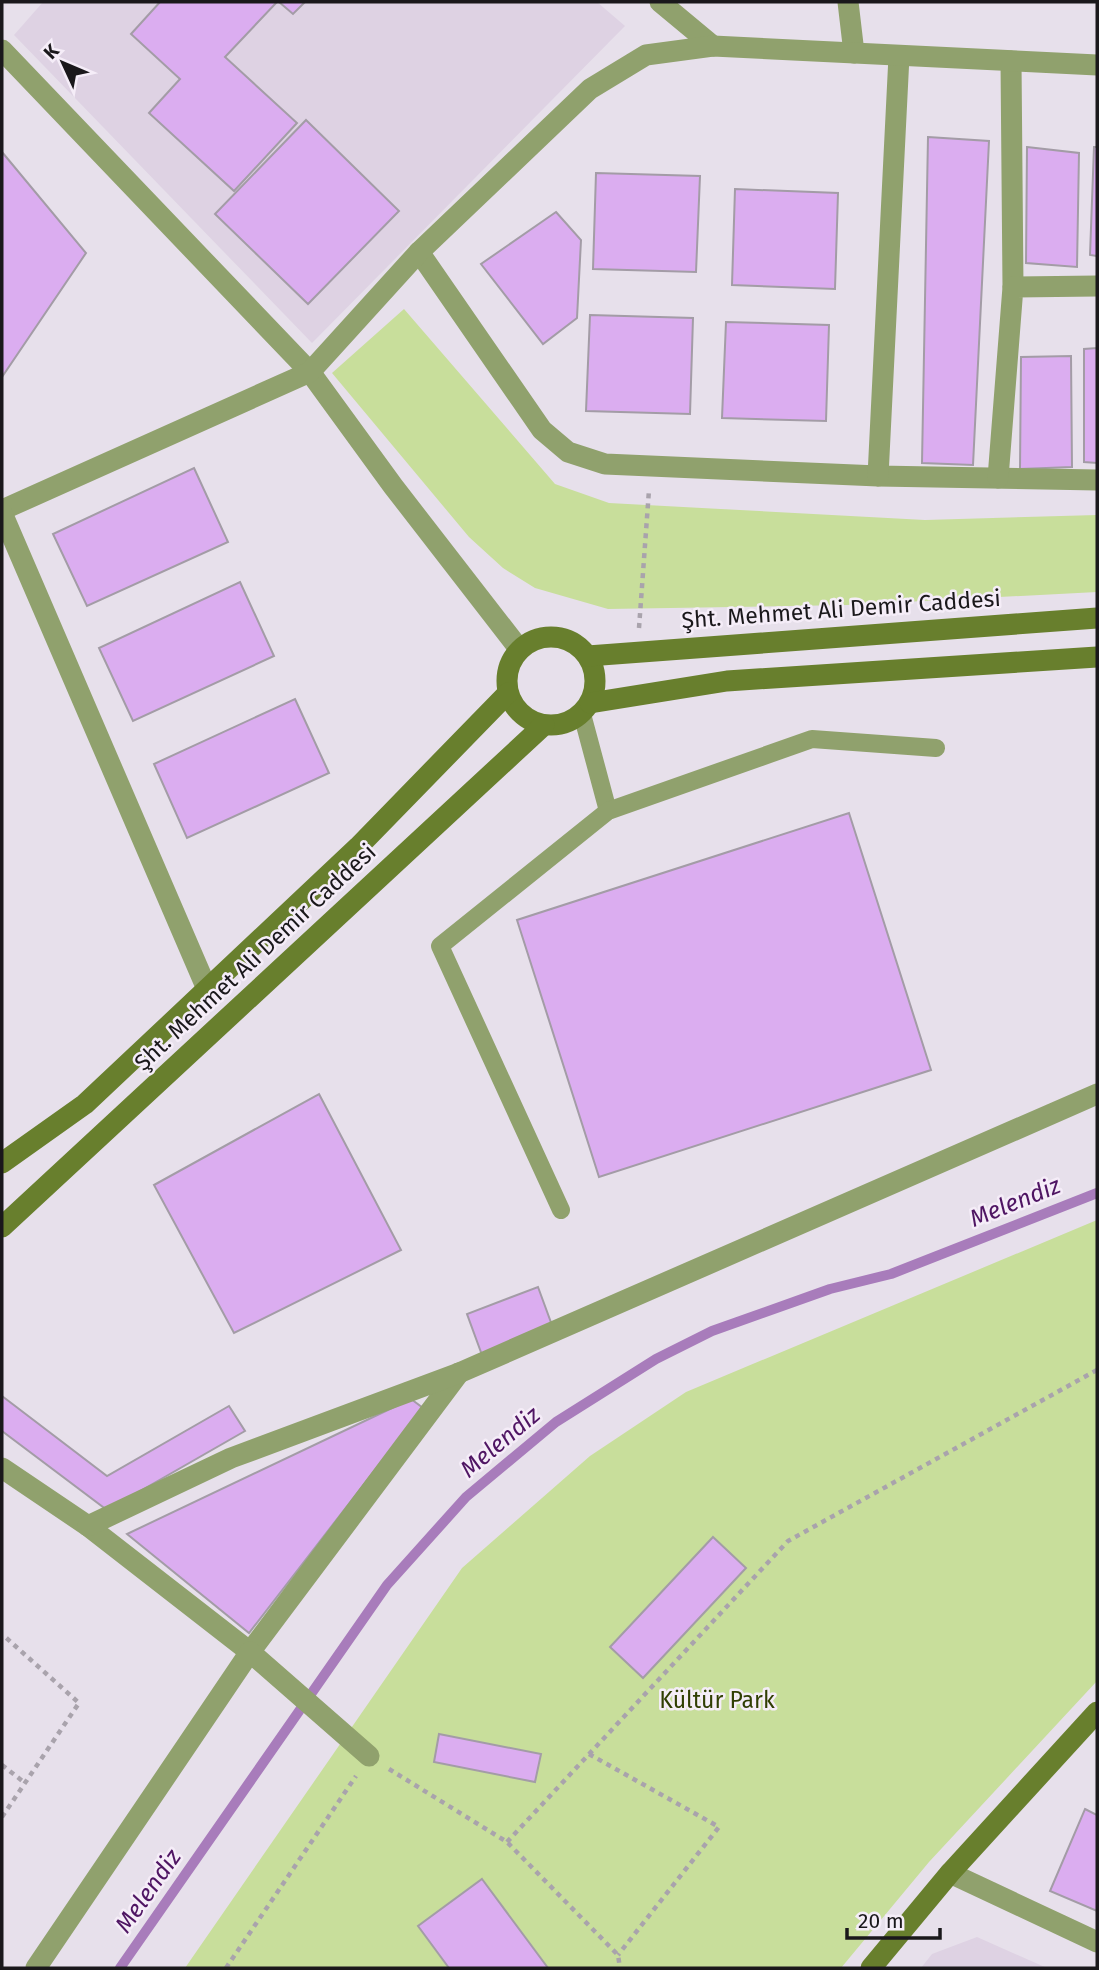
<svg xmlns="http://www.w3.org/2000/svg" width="1099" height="1970" viewBox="0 0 1099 1970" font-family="'Fira Sans',sans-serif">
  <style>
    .built { fill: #ded2e3 }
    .green { fill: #c8de9b }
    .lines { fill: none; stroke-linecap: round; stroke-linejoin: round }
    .stream { stroke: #a87cbb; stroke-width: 10 }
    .building { fill: #dbadf0; stroke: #a39ca6; stroke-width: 2 }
    .path { stroke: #a9a3ac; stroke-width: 4.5; stroke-dasharray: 5 5; stroke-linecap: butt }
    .lane { stroke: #90a16d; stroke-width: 18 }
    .street { stroke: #90a16d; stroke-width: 21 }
    .secondary { stroke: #687f2d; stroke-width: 21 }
    .labels { text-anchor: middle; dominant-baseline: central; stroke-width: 5; stroke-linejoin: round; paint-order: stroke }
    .street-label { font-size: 23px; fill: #1a181b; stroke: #f5edf8 }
    .park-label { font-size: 23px; fill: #303e03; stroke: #f5edf8 }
    .water-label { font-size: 24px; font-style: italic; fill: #4f1563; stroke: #f5edf8 }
  </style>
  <rect width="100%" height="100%" fill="#e7e0eb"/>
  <g class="built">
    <polygon points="43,2 597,2 625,26 312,343 14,35"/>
    <polygon points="977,1937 1047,1968 921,1968 932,1954"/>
  </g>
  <g class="green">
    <polygon points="404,309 555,484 609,503 925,520 1097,515 1097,592 847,605 608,609 535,588 503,568 469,537 332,373"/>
    <polygon points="1097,1220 1097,1681 929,1862 841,1968 185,1968 462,1568 590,1456 686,1392"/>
  </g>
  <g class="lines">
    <polyline class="stream" points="120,1968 387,1585 466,1497 556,1422 656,1359 712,1331 830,1289 891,1274 1097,1193"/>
  </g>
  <g class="building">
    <polygon points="160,2 277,2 225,57 297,123 234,191 149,113 180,79 131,34"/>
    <polygon points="279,2 305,2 293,14"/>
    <polygon points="306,120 399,211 308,304 215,214"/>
    <polygon points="928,137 989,141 973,465 922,463"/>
    <polygon points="1027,147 1079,153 1077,267 1026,263"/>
    <polygon points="1094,147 1097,147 1097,256 1090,255"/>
    <polygon points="2,152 86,253 2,377"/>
    <polygon points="596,173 700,176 696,272 593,269"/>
    <polygon points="735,189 838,193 835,289 732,285"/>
    <polygon points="556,212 581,240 577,318 543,344 481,264"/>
    <polygon points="590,315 693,318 690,414 586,411"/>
    <polygon points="726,322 829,325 826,421 722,418"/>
    <polygon points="1097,348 1097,463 1084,462 1084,349"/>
    <polygon points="1071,356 1072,467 1020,469 1021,357"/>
    <polygon points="194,468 228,542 87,606 53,534"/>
    <polygon points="240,582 274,656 133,721 99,648"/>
    <polygon points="295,699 329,773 187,838 154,764"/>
    <polygon points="849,813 931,1070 599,1177 517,920"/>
    <polygon points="319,1094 401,1250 234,1333 154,1185"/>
    <polygon points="538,1287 553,1328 482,1355 467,1314"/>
    <polygon points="2,1396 107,1476 229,1406 245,1431 107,1510 2,1431"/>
    <polygon points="411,1399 423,1408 249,1633 127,1534"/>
    <polygon points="713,1537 746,1568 643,1678 610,1647"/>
    <polygon points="439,1734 541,1754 535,1782 434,1762"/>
    <polygon points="1085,1809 1097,1815 1097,1911 1050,1891"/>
    <polygon points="482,1879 548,1968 449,1968 418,1926"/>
  </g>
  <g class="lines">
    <g class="path">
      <polyline points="639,628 649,490"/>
      <polyline points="589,1754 719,1827 618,1955"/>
      <polyline points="2,1765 25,1783"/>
      <polyline points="389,1769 507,1842 618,1955 620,1968"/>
      <polyline points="2,1817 79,1703 3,1635"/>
      <polyline points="507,1842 788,1541 1097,1370"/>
      <polyline points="226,1968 356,1776"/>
    </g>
    <g class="lane">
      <polyline points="582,714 608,811"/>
      <polyline points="561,1210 440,946 608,811 812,739 936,748"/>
    </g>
    <g class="street">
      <polyline points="660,2 713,46"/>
      <polyline points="848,2 854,53"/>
      <polyline points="2,50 310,372 393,486 520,650"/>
      <polyline points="1011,61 1013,287"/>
      <polyline points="419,252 542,430 568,452 605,464 878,476 1097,480"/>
      <polyline points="878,476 899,56"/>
      <polyline points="998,478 1013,287 1097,286"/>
      <polyline points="2,510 310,372 419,252 590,89 646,55 713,46 1097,65"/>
      <polyline points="2,513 207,989"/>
      <polyline points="2,1468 88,1526 250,1652 459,1373"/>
      <polyline points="88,1526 231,1458 459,1373 1097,1094"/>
      <polyline points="950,1873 1097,1942"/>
      <polyline points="36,1968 250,1652 369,1756"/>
    </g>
    <g class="secondary">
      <circle cx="551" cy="681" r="44"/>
      <polyline points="588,656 1097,618"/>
      <polyline points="590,703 727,681 1097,657"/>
      <polyline points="2,1163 85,1104 358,847 508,693"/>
      <polyline points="2,1227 544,725"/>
      <polyline points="871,1968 950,1873 1097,1712"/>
    </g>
  </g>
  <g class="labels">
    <g class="street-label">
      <text transform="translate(841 609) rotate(-4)">Şht. Mehmet Ali Demir Caddesi</text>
      <text transform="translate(255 957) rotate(-43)">Şht. Mehmet Ali Demir Caddesi</text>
    </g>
    <g class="park-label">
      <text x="717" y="1700">Kültür Park</text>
    </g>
    <g class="water-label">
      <text transform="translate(1015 1202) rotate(-22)">Melendiz</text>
      <text transform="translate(500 1442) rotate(-40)">Melendiz</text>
      <text transform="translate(148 1891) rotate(-55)">Melendiz</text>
    </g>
  </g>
  <rect width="1099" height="1970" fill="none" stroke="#1a181b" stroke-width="7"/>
  <g transform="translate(63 63) rotate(314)" stroke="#f5edf8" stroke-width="5" paint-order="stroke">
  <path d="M0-5L12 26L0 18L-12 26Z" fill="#1a181b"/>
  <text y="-10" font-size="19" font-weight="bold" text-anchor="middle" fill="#1a181b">K</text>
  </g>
  <path d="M847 1928v10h93v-10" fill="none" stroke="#1a181b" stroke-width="3.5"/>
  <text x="858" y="1928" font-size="21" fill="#1a181b" stroke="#f5edf8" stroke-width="5" paint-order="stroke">20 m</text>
</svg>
